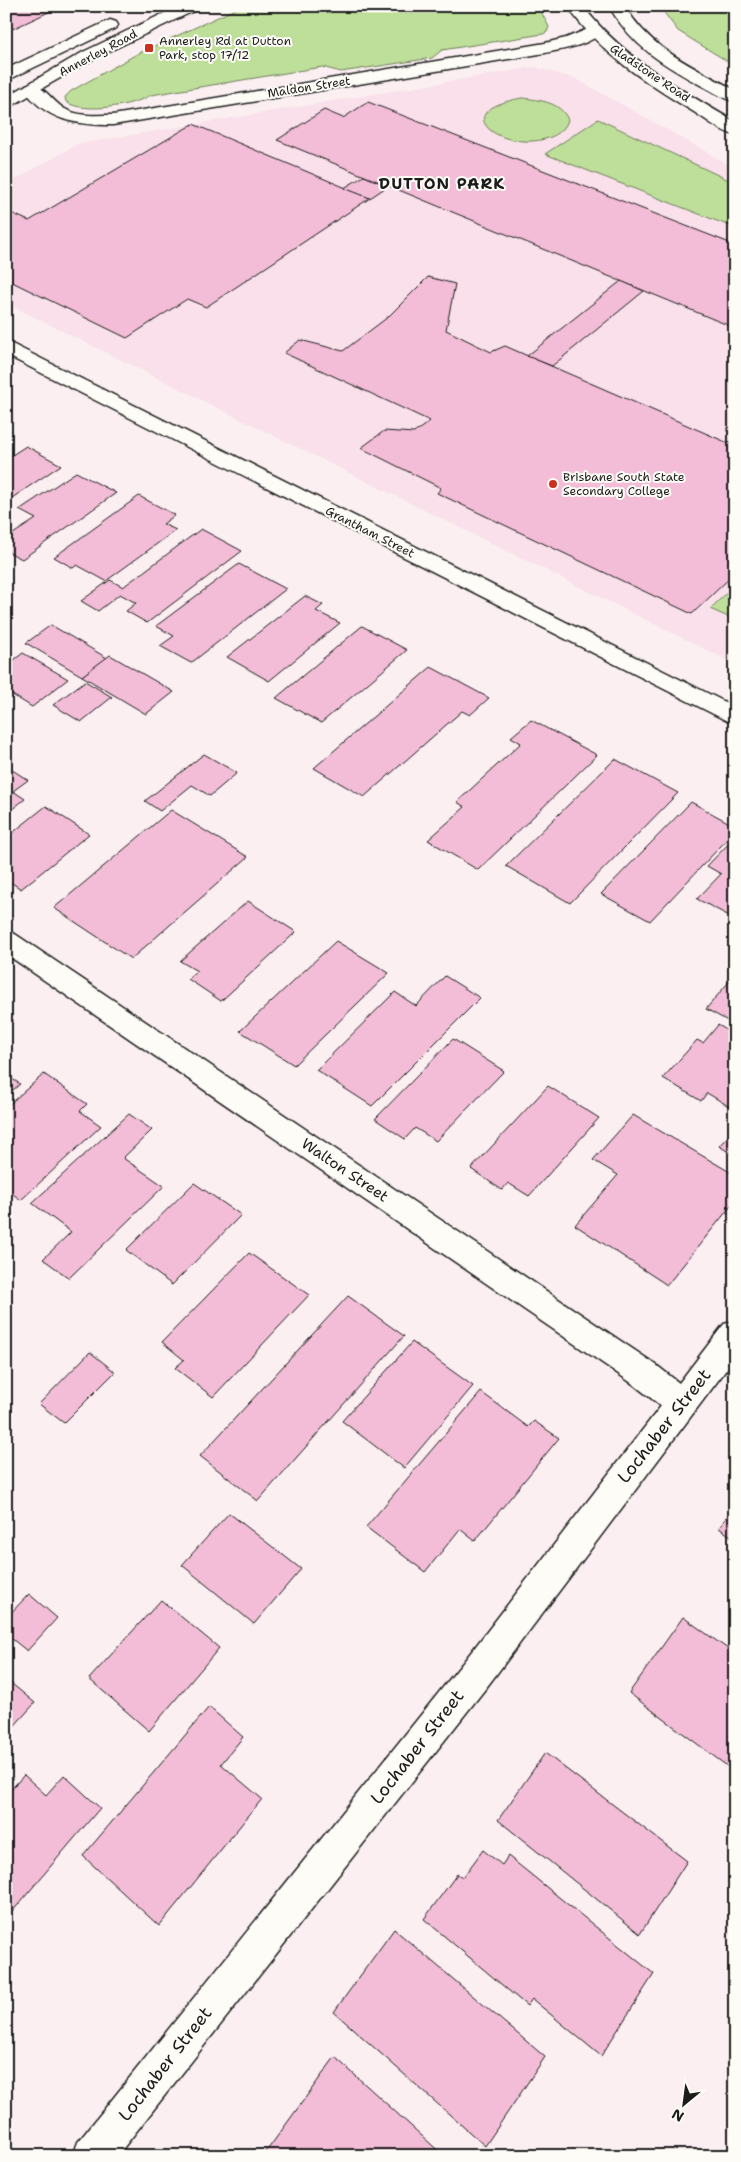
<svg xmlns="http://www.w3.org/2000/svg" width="741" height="2162" viewBox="0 0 741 2162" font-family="'Shantell Sans',sans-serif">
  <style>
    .built { fill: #f9e0ea }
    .green { fill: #bedf99; stroke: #6d7e5a }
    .building { fill: #f3bdd8; stroke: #1c1c1c }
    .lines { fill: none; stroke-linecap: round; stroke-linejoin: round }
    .minor-casing { stroke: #1c1c1c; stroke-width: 3 }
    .secondary-casing { stroke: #1c1c1c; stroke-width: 3 }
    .primary-casing { stroke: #1c1c1c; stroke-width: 3 }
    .minor { fill: #fdfcf7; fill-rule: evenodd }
    .secondary { fill: #fdfcf7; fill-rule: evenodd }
    .primary { fill: #fdfcf7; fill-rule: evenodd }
    .poi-dot { fill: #c8321e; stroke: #fdfcf7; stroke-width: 2 }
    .labels { text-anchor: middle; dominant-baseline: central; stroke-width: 4; stroke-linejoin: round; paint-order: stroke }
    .far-poi-label { font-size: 12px; fill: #1c1c1c; stroke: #fdfcf7; text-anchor: start }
    .far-street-label { font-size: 12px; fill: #1c1c1c; stroke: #fdfcf7 }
    .street-label { font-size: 15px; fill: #1c1c1c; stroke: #fdfcf7 }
    .far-district-label { font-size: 16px; font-weight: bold; letter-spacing: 1px; fill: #1c1c1c; stroke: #fdfcf7 }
    .near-street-label { font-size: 18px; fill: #1c1c1c; stroke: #fdfcf7 }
  </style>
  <rect width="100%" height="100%" fill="#fbeff1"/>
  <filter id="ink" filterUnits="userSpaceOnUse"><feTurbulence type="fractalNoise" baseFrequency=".02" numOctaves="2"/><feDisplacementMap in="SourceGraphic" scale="10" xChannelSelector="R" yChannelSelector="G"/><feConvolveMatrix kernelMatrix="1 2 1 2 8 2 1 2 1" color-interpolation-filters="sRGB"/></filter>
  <g filter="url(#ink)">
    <polygon class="built" points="535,67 576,79 735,168 735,664 6,303 6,185 78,144"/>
    <g class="green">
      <path d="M 242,6 L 538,6 L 549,27 L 547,32 L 543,34 L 442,50 L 432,58 L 341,72 L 322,67 L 151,95 C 133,106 84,114 66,102 L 65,97 L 71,91 L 137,54 Z"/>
      <polygon points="659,6 735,6 735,66 678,31"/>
      <path d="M 522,98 C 540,100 561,102 568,120 C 560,147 507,146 489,129 C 469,109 510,100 522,98 Z"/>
      <polygon points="598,119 735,183 735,228 545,154"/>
      <polygon points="735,585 735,620 710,609"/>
    </g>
    <g class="building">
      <polygon points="6,6 44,6 53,10 6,32"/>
      <polygon points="368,102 735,245 735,328 277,140 324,110 343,118"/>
      <polygon points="193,124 370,198 206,307 187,299 127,338 6,279 6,213 9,212 29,221"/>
      <polygon points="364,176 388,186 370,198 344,188"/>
      <polygon points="428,277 455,284 446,330 491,352 505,346 735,446 735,573 692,614 437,493 441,488 361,448 384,431 414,433 430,421 284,353 300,340 343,351 388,317"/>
      <polygon points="621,281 644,291 552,366 527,356"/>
      <polygon points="26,446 61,465 6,502 6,459"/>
      <polygon points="76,472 116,493 22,559 6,551 6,534 9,532 13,534 36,519 19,510"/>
      <polygon points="139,496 175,515 163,524 176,530 106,581 77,565 73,568 54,557"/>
      <polygon points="201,529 242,551 147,623 126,611 136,603 120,594 98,611 81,601 110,580 123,587"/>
      <polygon points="239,564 286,589 191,663 160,646 174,636 156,626"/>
      <polygon points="305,596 323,605 316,611 340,623 269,681 227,657"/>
      <polygon points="51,625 107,658 82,676 26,643"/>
      <polygon points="362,626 407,650 321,723 276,698"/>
      <polygon points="23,653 68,679 32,707 6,691 6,666"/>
      <polygon points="110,655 174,692 146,714 82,676"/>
      <polygon points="431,667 489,698 470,715 462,711 364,797 314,768"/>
      <polygon points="85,681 112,697 81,722 53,705"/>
      <polygon points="531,720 597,755 478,870 428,840 465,807 457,802 521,743 511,737"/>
      <polygon points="204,754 237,773 210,796 192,785 160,811 145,801"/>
      <polygon points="615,759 678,793 570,903 506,866"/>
      <polygon points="6,766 28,780 13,791 25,799 6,814"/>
      <polygon points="691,802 735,826 735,831 650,921 601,894"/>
      <polygon points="46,806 89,834 21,889 6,879 6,838"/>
      <polygon points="171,810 248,857 131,959 54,908"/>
      <polygon points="735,837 735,919 697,899 721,874 707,866"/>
      <polygon points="248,901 296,932 221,1001 188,979 197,971 180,961"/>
      <polygon points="336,941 389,973 294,1065 240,1031"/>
      <polygon points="445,976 480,998 372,1106 316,1070 395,992 416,1006"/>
      <polygon points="733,977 735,978 735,1025 706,1009"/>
      <polygon points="718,1025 735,1035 735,1110 707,1093 701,1101 663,1078 697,1040 703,1043"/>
      <polygon points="453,1039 504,1071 436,1141 415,1128 405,1139 375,1119"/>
      <polygon points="44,1074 87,1104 80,1111 101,1126 21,1200 6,1189 6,1107"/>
      <polygon points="6,1075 20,1084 6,1096"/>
      <polygon points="548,1086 599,1118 529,1196 508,1183 502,1190 471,1169"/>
      <polygon points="129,1114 152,1130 123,1158 164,1186 69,1278 43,1259 71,1232 32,1203"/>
      <polygon points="633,1115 735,1175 735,1201 667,1285 575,1225 618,1175 593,1160"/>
      <polygon points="735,1128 735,1156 719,1146"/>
      <polygon points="194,1183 241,1215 172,1285 126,1250"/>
      <polygon points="249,1253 309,1295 213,1397 175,1368 184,1360 162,1342"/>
      <polygon points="348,1296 404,1336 258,1501 200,1456"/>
      <polygon points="412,1342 473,1386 404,1468 342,1421"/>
      <polygon points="90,1352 115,1372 64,1423 39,1404"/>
      <polygon points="481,1392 528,1427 534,1421 559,1438 475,1541 460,1529 425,1572 366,1527"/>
      <polygon points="735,1506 735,1539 719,1528"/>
      <polygon points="229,1513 301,1569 254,1624 182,1565"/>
      <polygon points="29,1594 57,1618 27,1651 6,1634 6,1618"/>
      <polygon points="161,1600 219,1648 149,1731 89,1679"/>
      <polygon points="683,1617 735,1654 735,1772 629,1693"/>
      <polygon points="6,1679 35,1703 6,1735"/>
      <polygon points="209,1707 243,1737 221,1764 262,1799 159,1926 83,1856"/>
      <polygon points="545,1753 687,1861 640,1934 498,1820"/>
      <polygon points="24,1775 46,1795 64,1775 100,1808 6,1919 6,1795"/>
      <polygon points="483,1850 502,1865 508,1856 654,1974 601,2056 532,1999 527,2006 424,1919 457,1874 463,1877"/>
      <polygon points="394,1929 545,2057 485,2146 334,2012"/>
      <polygon points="335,2057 444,2156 263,2156"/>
    </g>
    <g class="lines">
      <defs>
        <g id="minor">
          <path d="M 593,27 L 601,32 C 592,45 560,50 545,53 L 113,125 C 77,125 46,121 24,89 L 26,85 C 42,81 52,102 65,109 C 79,117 97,115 113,115 L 545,43 L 566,38 Z"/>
          <polygon points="6,341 735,707 735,725 6,355"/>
          <polygon points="6,931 15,934 655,1364 679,1383 724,1324 735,1321 735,1358 489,1684 117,2156 73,2156 78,2142 465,1660 661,1406 633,1384 6,954"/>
        </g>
        <g id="secondary">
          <polygon points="179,6 200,6 198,9 95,58 6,109 6,97 83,52"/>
          <polygon points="110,20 116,22 118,25 116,28 6,81 6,69"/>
        </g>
        <g id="primary">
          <path d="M 567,6 L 583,6 C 622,58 680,89 735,122 L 735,135 C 721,132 707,120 694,112 C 646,83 600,53 567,6 Z"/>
          <path d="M 609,6 L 625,6 C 649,49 694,67 735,90 L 735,102 C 724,99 714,92 704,87 C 665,66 631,46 609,6 Z"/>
        </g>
      </defs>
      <use href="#minor" class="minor-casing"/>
      <use href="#secondary" class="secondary-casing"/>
      <use href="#primary" class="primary-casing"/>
      <use href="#minor" class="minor"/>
      <use href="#secondary" class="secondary"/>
      <use href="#primary" class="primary"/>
    </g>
  </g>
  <g class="poi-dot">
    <rect x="144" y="43" width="10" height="10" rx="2.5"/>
    <circle cx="553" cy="484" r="5"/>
  </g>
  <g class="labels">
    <g class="far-poi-label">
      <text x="159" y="41">Annerley Rd at Dutton<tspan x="159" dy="14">Park, stop 17/12</tspan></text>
      <text x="563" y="477">Brisbane South State<tspan x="563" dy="14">Secondary College</tspan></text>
    </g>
    <g class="far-street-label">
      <text transform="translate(98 53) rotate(-28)">Annerley Road</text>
      <text transform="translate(650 73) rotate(34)">Gladstone Road</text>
      <text transform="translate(309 87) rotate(-9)">Maldon Street</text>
      <text transform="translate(370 532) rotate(27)">Grantham Street</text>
    </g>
    <g class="street-label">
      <text transform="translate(345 1170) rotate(34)">Walton Street</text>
    </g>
    <g class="far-district-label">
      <text x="442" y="183">DUTTON PARK</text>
    </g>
    <g class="near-street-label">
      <text transform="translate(664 1426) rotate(-52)">Lochaber Street</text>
      <text transform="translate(417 1747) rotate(-52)">Lochaber Street</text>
      <text transform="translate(165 2064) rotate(-52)">Lochaber Street</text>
    </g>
  </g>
  <rect width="741" height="2162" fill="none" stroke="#fdfcf7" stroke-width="25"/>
  <rect x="12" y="12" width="716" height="2137" fill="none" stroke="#1c1c1c" stroke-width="2" filter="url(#ink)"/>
  <g transform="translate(684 2104) rotate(209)" stroke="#fdfcf7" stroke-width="4" paint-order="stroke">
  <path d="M0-4L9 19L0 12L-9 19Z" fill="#1c1c1c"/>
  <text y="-8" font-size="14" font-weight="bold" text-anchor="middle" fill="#1c1c1c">N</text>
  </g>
</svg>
